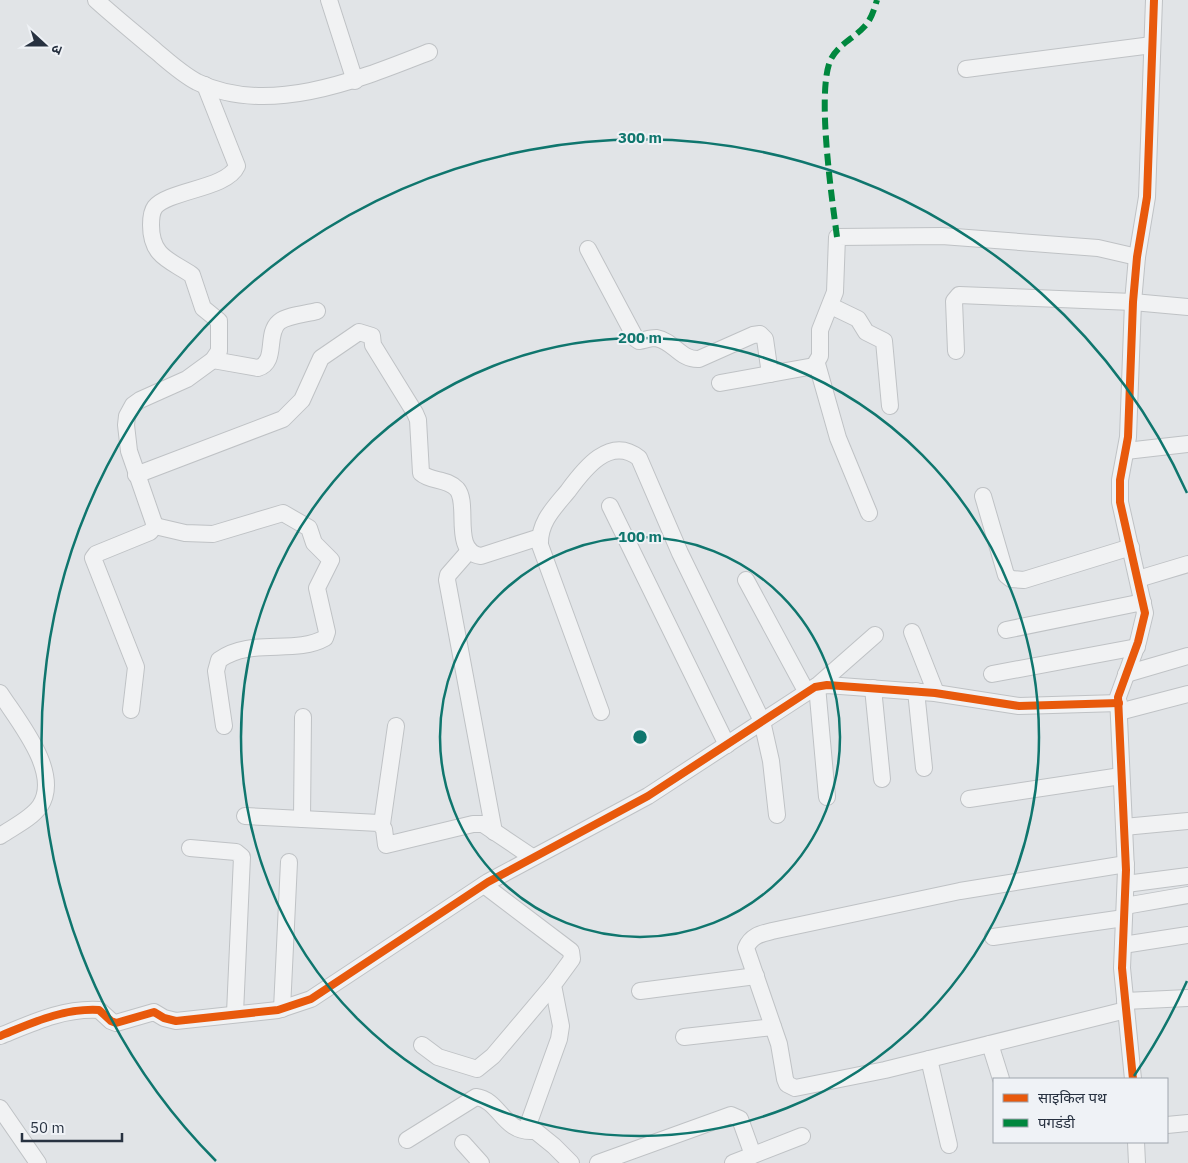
<svg xmlns="http://www.w3.org/2000/svg" width="1188" height="1163" viewBox="0 0 1188 1163" font-family="'IBM Plex Sans','Noto Sans Devanagari',sans-serif">
  <style>
    .lines { fill: none; stroke-linecap: round; stroke-linejoin: round }
    .minor-casing { stroke: #bfc2c5; stroke-width: 18 }
    .minor { stroke: #f1f2f3; stroke-width: 16 }
    .quiet { stroke: #00873e; stroke-width: 6; stroke-dasharray: 12 6; stroke-linecap: butt }
    .cycleway-casing { stroke: #eff2f6; stroke-width: 11 }
    .cycleway { stroke: #e8590c; stroke-width: 8 }
    .ring { fill: none; stroke: #0f766e; stroke-width: 2.5 }
    .centre { fill: #0f766e; stroke: #eff2f6; stroke-width: 2.5 }
    .ring-label { font-size: 15px; text-anchor: middle; font-weight: bold; fill: #0f766e; stroke: #eff2f6; stroke-width: 4; stroke-linejoin: round; paint-order: stroke }
  </style>
  <rect width="100%" height="100%" fill="#e1e4e7"/>
  <g class="lines">
    <defs>
      <g id="minor">
        <path d="M 96,0 C 116,18 137,35 157,52 C 170,63 182,74 197,82 C 269,117 360,79 429,52"/>
        <polyline points="329,0 355,81"/>
        <polyline points="966,69 1152,45"/>
        <path d="M 588,249 L 636,339 L 639,341 C 645,340 650,338 656,338 C 674,341 680,360 699,359 L 753,335 L 760,334 L 765,339 L 770,374"/>
        <polyline points="831,306 858,319 866,332 884,341 890,406"/>
        <polyline points="956,351 954,301 959,295 1133,302 1188,307"/>
        <path d="M 213,360 L 258,368 C 278,362 265,334 279,322 C 288,315 306,314 317,311"/>
        <polyline points="817,364 838,438 869,513"/>
        <polyline points="720,383 814,366 820,356 820,330 835,292 837,237 942,236 1098,248 1137,257"/>
        <polyline points="1126,451 1188,444"/>
        <path d="M 136,475 L 283,419 L 302,400 L 321,358 L 359,332 L 372,336 L 373,345 L 415,413 L 418,420 L 421,473 C 431,482 447,478 457,489 C 470,504 451,552 481,556 L 540,537"/>
        <polyline points="983,496 1006,575 1011,579 1024,580 1131,547"/>
        <polyline points="610,506 727,745"/>
        <path d="M 155,526 L 185,533 L 213,534 L 283,513 L 309,528 L 314,543 L 331,560 L 317,588 L 327,632 L 325,638 C 295,655 251,637 219,660 L 216,671 L 224,726"/>
        <polyline points="469,551 448,575 447,580 494,832"/>
        <polyline points="1138,579 1188,564"/>
        <polyline points="746,580 806,691"/>
        <polyline points="1006,630 1143,602"/>
        <polyline points="912,632 936,693"/>
        <polyline points="992,674 1137,647"/>
        <polyline points="1126,674 1188,656"/>
        <polyline points="873,688 882,779"/>
        <polyline points="916,691 924,768"/>
        <path d="M 0,693 C 18,721 62,773 40,806 C 31,819 13,827 0,836"/>
        <path d="M 131,710 L 136,667 L 93,558 L 96,554 L 150,532 L 155,526 L 129,451 L 126,425 L 127,416 L 133,405 L 140,400 L 187,379 L 213,360 L 219,351 L 219,321 L 203,308 L 192,275 C 170,260 151,257 151,225 C 151,219 152,211 155,207 C 169,190 227,189 237,166 L 205,85"/>
        <path d="M 601,712 L 540,545 C 539,522 554,508 568,491 C 584,469 610,435 639,458 L 680,553 L 762,721 L 771,761 L 777,815"/>
        <polyline points="1119,712 1188,694"/>
        <polyline points="827,797 817,686 875,635"/>
        <polyline points="969,799 1121,776"/>
        <polyline points="245,816 379,823 384,829 386,845 473,824 483,824 532,857"/>
        <polyline points="302,819 303,717"/>
        <polyline points="382,824 396,726"/>
        <polyline points="1124,827 1188,821"/>
        <polyline points="190,848 236,852 242,857 235,1013"/>
        <polyline points="1126,884 1188,876"/>
        <polyline points="484,885 571,951 572,959 553,985 561,1026 559,1039 528,1125 554,1146 571,1163"/>
        <polyline points="1125,906 1188,895"/>
        <polyline points="993,937 1124,918"/>
        <polyline points="1123,945 1188,935"/>
        <polyline points="640,991 756,976"/>
        <polyline points="1125,1001 1188,998"/>
        <polyline points="282,1009 289,862"/>
        <path d="M 1126,1010 L 885,1070 L 795,1088 L 787,1084 L 785,1079 L 779,1044 L 746,948 C 751,936 760,934 772,931 L 960,891 L 1126,864"/>
        <path d="M 0,1036 C 32,1023 63,1008 99,1010 L 111,1021 L 116,1023 L 154,1012 L 164,1018 L 176,1021 L 278,1010 L 311,999 L 488,882 L 648,796 L 815,687 L 827,685 L 935,693 L 1019,706 L 1119,703"/>
        <polyline points="684,1037 773,1027"/>
        <polyline points="990,1044 1001,1079"/>
        <polyline points="422,1045 438,1057 477,1069 493,1056 553,985"/>
        <polyline points="929,1059 949,1145"/>
        <polyline points="1133,1079 1122,968 1126,870 1118,697 1138,642 1145,613 1120,502 1120,480 1128,437 1133,302 1137,257 1147,197 1154,0"/>
        <polyline points="0,1108 38,1163"/>
        <polyline points="1167,1125 1188,1123"/>
        <path d="M 407,1140 L 476,1097 C 500,1100 503,1133 533,1131"/>
        <polyline points="1136,1142 1137,1163"/>
        <polyline points="463,1143 481,1163"/>
        <polyline points="598,1163 731,1115 740,1119 753,1155"/>
        <polyline points="733,1163 802,1136"/>
      </g>
    </defs>
    <use href="#minor" class="minor-casing"/>
    <use href="#minor" class="minor"/>
    <path class="quiet" d="M 837,237 C 832,199 816,90 831,59 C 838,45 854,38 864,27 C 871,20 874,10 877,0"/>
    <defs>
      <g id="cycleway">
        <path d="M 0,1036 C 32,1023 63,1008 99,1010 L 111,1021 L 116,1023 L 154,1012 L 164,1018 L 176,1021 L 278,1010 L 311,999 L 488,882 L 648,796 L 815,687 L 827,685 L 935,693 L 1019,706 L 1119,703"/>
        <polyline points="1133,1079 1122,968 1126,870 1118,697 1138,642 1145,613 1120,502 1120,480 1128,437 1133,302 1137,257 1147,197 1154,0"/>
      </g>
    </defs>
    <use href="#cycleway" class="cycleway-casing"/>
    <use href="#cycleway" class="cycleway"/>
  </g>
  <g class="ring">
    <circle cx="640" cy="737" r="200"/>
    <circle cx="640" cy="737" r="399"/>
    <path d="M1187 981A599 599 0 0 1 1134 1076M216 1161A599 599 0 1 1 1187 493"/>
  </g>
  <circle cx="640" cy="737" r="8" class="centre"/>
  <g class="ring-label">
    <text x="640" y="143">300 m</text>
    <text x="640" y="343">200 m</text>
    <text x="640" y="542">100 m</text>
  </g>
  <rect x="993" y="1078" width="175" height="65" fill="#eff2f6" stroke="#9fa5ae"/>
  <rect x="1003" y="1094" width="25" height="8" fill="#e8590c" stroke="#9fa5ae"/>
  <text x="1038" y="1103" font-size="15" fill="#283241">साइकिल पथ</text>
  <rect x="1003" y="1119" width="25" height="8" fill="#00873e" stroke="#9fa5ae"/>
  <text x="1038" y="1128" font-size="15" fill="#283241">पगडंडी</text>
  <g transform="translate(45 45) rotate(111)" stroke="#eff2f6" stroke-width="4" paint-order="stroke">
  <path d="M0-4L9 19L0 12L-9 19Z" fill="#283241"/>
  <text y="-8" font-size="14" font-weight="bold" text-anchor="middle" fill="#283241">उ</text>
  </g>
  <path d="M22 1133v8h100v-8" fill="none" stroke="#283241" stroke-width="2.5"/>
  <text x="30" y="1133" font-size="15" fill="#283241" stroke="#eff2f6" stroke-width="4" paint-order="stroke">50 m</text>
</svg>
